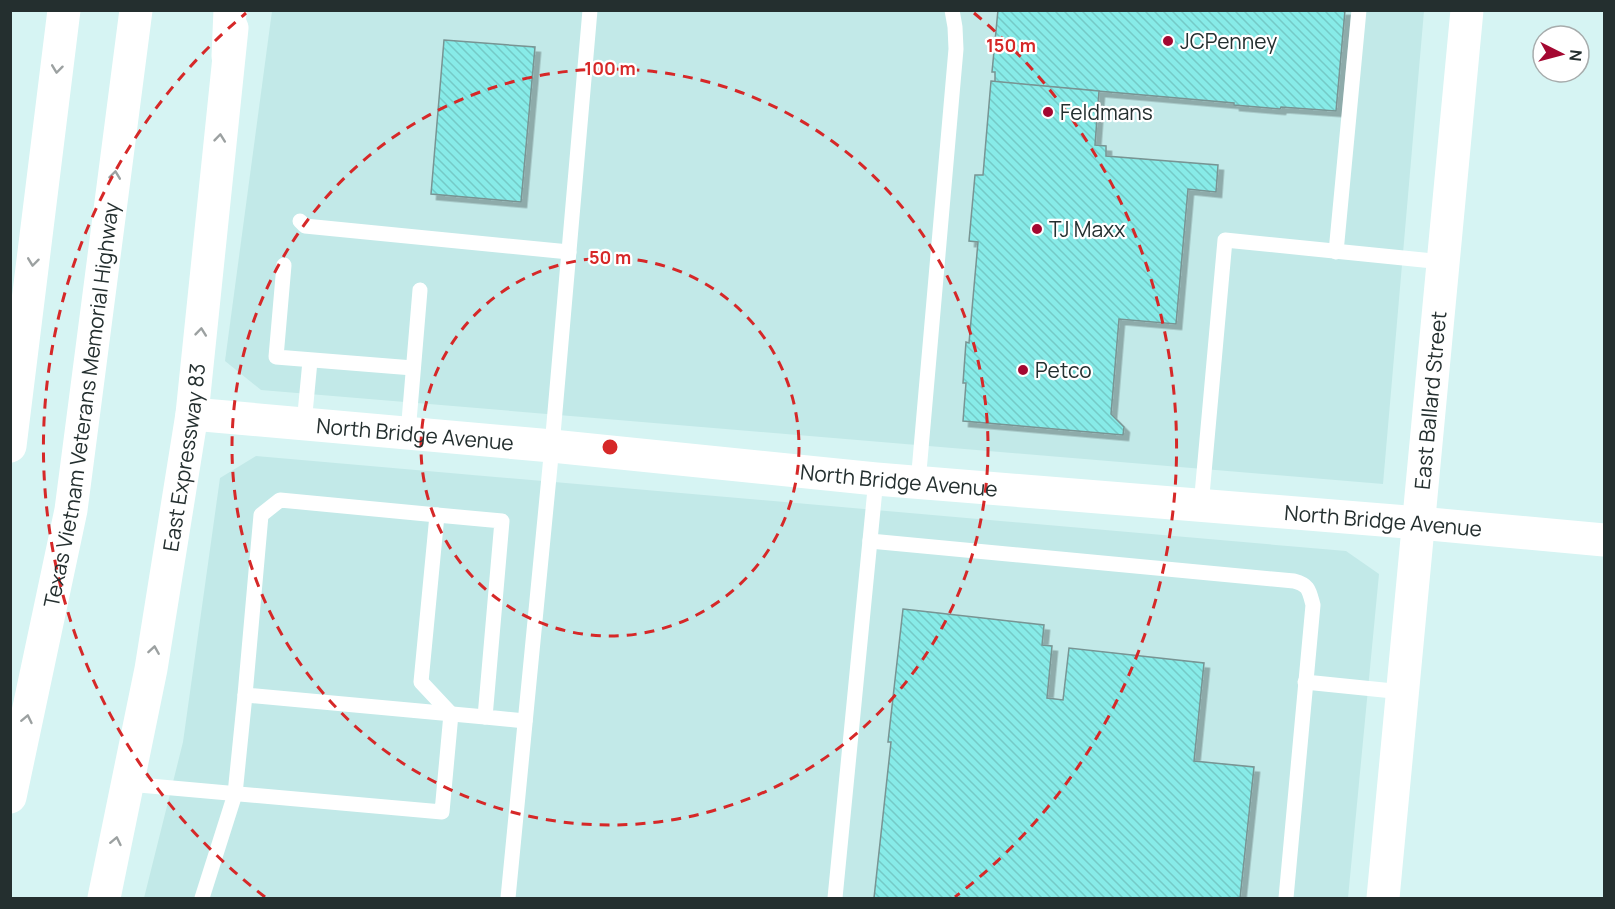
<svg xmlns="http://www.w3.org/2000/svg" width="1615" height="909" viewBox="0 0 1615 909" font-family="Manrope,sans-serif">
  <style>
    .built { fill: #c2e9e8 }
    .building { fill: url(#building-back-hatch); stroke: #789493; stroke-width: 1.5; filter: url(#shadow) }
    .lines { fill: none; stroke-linecap: round; stroke-linejoin: round }
    .service { stroke: #fff; stroke-width: 15 }
    .tertiary { stroke: #fff; stroke-width: 33 }
    .secondary { stroke: #fff; stroke-width: 33 }
    .motorway { stroke: #fff; stroke-width: 33 }
    .oneway { stroke: #9ca1a1 }
    .ring { fill: none; stroke: #d62828; stroke-width: 3; stroke-dasharray: 10 8 }
    .poi-dot { fill: #a40831; stroke: #fff; stroke-width: 2 }
    .labels { text-anchor: middle; dominant-baseline: central; stroke-width: 4.5; stroke-linejoin: round; paint-order: stroke }
    .poi-label { font-size: 21px; fill: #242f2f; stroke: #fff; text-anchor: start }
    .street-label { font-size: 21px; fill: #242f2f; stroke: #fff }
    .centre { fill: #d62828; stroke: #fff; stroke-width: 3 }
    .ring-label { font-size: 18px; text-anchor: middle; font-weight: bold; fill: #d62828; stroke: #fff; stroke-width: 4.5; stroke-linejoin: round; paint-order: stroke }
  </style>
  <defs>
    <pattern id="building-back-hatch" width="6" height="6" patternUnits="userSpaceOnUse" patternTransform="scale(1.5)"><rect width="6" height="6" fill="#87ebe8"/><path d="M-1 5l2 2M0 0l6 6M5-1l2 2" fill="none" stroke="#74cac7"/></pattern>
    <filter id="shadow"><feDropShadow dx="5.5" dy="5.5" stdDeviation="0" flood-color="#0004"/></filter>
  </defs>
  <rect width="100%" height="100%" fill="#d6f4f3"/>
  <g class="built">
    <polygon points="272,11 1424,11 1383,484 261,390 225,361"/>
    <polygon points="256,456 1346,551 1379,574 1348,898 144,898 183,742 220,478"/>
  </g>
  <g class="building">
    <polygon points="998,10 1345,10 1336,111 1281,107 1280,109 1234,105 1234,103 995,82 995,72 992,72"/>
    <polygon points="444,40 535,47 521,202 431,194"/>
    <polygon points="991,81 1099,91 1095,145 1106,146 1106,156 1218,165 1216,192 1188,189 1176,324 1119,319 1111,414 1124,427 1123,435 963,421 966,383 963,383 966,342 969,343 978,242 969,241 975,175 983,175"/>
    <polygon points="903,609 1044,625 1042,645 1052,646 1047,698 1063,700 1069,648 1204,663 1194,761 1254,767 1240,898 874,898 891,742 888,742"/>
  </g>
  <g class="lines">
    <g class="service">
      <polyline points="300,221 305,226 569,252"/>
      <polyline points="1336,252 1359,10"/>
      <polyline points="284,265 276,357 413,368"/>
      <polyline points="304,424 310,361"/>
      <polyline points="408,433 420,290"/>
      <polyline points="918,483 956,49 955,27 952,10"/>
      <polyline points="1201,506 1225,240 1443,262"/>
      <polyline points="437,515 280,500 261,515 245,695 485,717"/>
      <path d="M 870,541 L 1294,581 C 1309,585 1309,590 1313,605 L 1286,898"/>
      <polyline points="1305,682 1403,692"/>
      <polyline points="128,784 442,812 451,714 421,682 437,515 502,521 485,717 525,721"/>
      <polyline points="202,898 235,794 245,695"/>
      <polyline points="508,898 552,446 590,10"/>
      <polyline points="835,898 876,479"/>
    </g>
    <g class="tertiary">
      <path id="s1" d="M 192,414 L 552,446 L 876,479 L 1419,523 L 1604,540"/>
      <path id="s2" d="M 1383,898 L 1467,10"/>
    </g>
    <path class="secondary" id="s3" d="M 104,898 L 151,669 L 192,414 L 232,28"/>
    <g class="motorway">
      <polyline points="228,56 230,10"/>
      <polyline points="10,446 64,10"/>
      <path id="s4" d="M 10,797 L 71,510 L 136,10"/>
    </g>
  </g>
  <defs><path id="oneway-chevron" d="M-2-3.5L2.5 0L-2 3.5" fill="none" stroke-width="1.6" stroke-linecap="round" stroke-linejoin="round" transform="scale(1.5)"/></defs>
  <g class="oneway">
    <use href="#oneway-chevron" transform="translate(57 69) rotate(97)"/>
    <use href="#oneway-chevron" transform="translate(220 138) rotate(-84)"/>
    <use href="#oneway-chevron" transform="translate(115 175) rotate(-83)"/>
    <use href="#oneway-chevron" transform="translate(33 262) rotate(97)"/>
    <use href="#oneway-chevron" transform="translate(201 332) rotate(-84)"/>
    <use href="#oneway-chevron" transform="translate(154 650) rotate(-81)"/>
    <use href="#oneway-chevron" transform="translate(27 719) rotate(-78)"/>
    <use href="#oneway-chevron" transform="translate(116 841) rotate(-78)"/>
  </g>
  <g class="ring">
    <circle cx="610" cy="447" r="189"/>
    <circle cx="610" cy="447" r="378"/>
    <path d="M265 897A567 567 0 0 1 246 13M974 13A567 567 0 0 1 955 897"/>
  </g>
  <g class="poi-dot">
    <circle cx="1168" cy="41" r="6"/>
    <circle cx="1048" cy="112" r="6"/>
    <circle cx="1037" cy="229" r="6"/>
    <circle cx="1023" cy="370" r="6"/>
  </g>
  <g class="labels">
    <g class="poi-label">
      <text x="1180" y="41">JCPenney</text>
      <text x="1060" y="112">Feldmans</text>
      <text x="1049" y="229">TJ Maxx</text>
      <text x="1035" y="370">Petco</text>
    </g>
    <g class="street-label">
      <text stroke="none"><textPath href="#s2" startOffset="500">East Ballard Street</textPath></text>
      <text stroke="none"><textPath href="#s4" startOffset="399">Texas Vietnam Veterans Memorial Highway</textPath></text>
      <text stroke="none"><textPath href="#s1" startOffset="224">North Bridge Avenue</textPath></text>
      <text stroke="none"><textPath href="#s3" startOffset="448">East Expressway 83</textPath></text>
      <text stroke="none"><textPath href="#s1" startOffset="710">North Bridge Avenue</textPath></text>
      <text stroke="none"><textPath href="#s1" startOffset="1196">North Bridge Avenue</textPath></text>
    </g>
  </g>
  <circle cx="610" cy="447" r="9" class="centre"/>
  <g class="ring-label">
    <text x="1011" y="52">150 m</text>
    <text x="610" y="75">100 m</text>
    <text x="610" y="264">50 m</text>
  </g>
  <rect width="1615" height="909" fill="none" stroke="#242f2f" stroke-width="24"/>
  <g transform="translate(1561 54) rotate(96)"><circle r="28" fill="#ffffff" stroke="#a7acac" stroke-width="1.5"/>
  <path d="M0-4.5L10 22L0 15L-10 22Z" fill="#a40831"/>
  <text y="-9" font-size="16" font-weight="bold" text-anchor="middle" fill="#242f2f">N</text>
  </g>
</svg>
